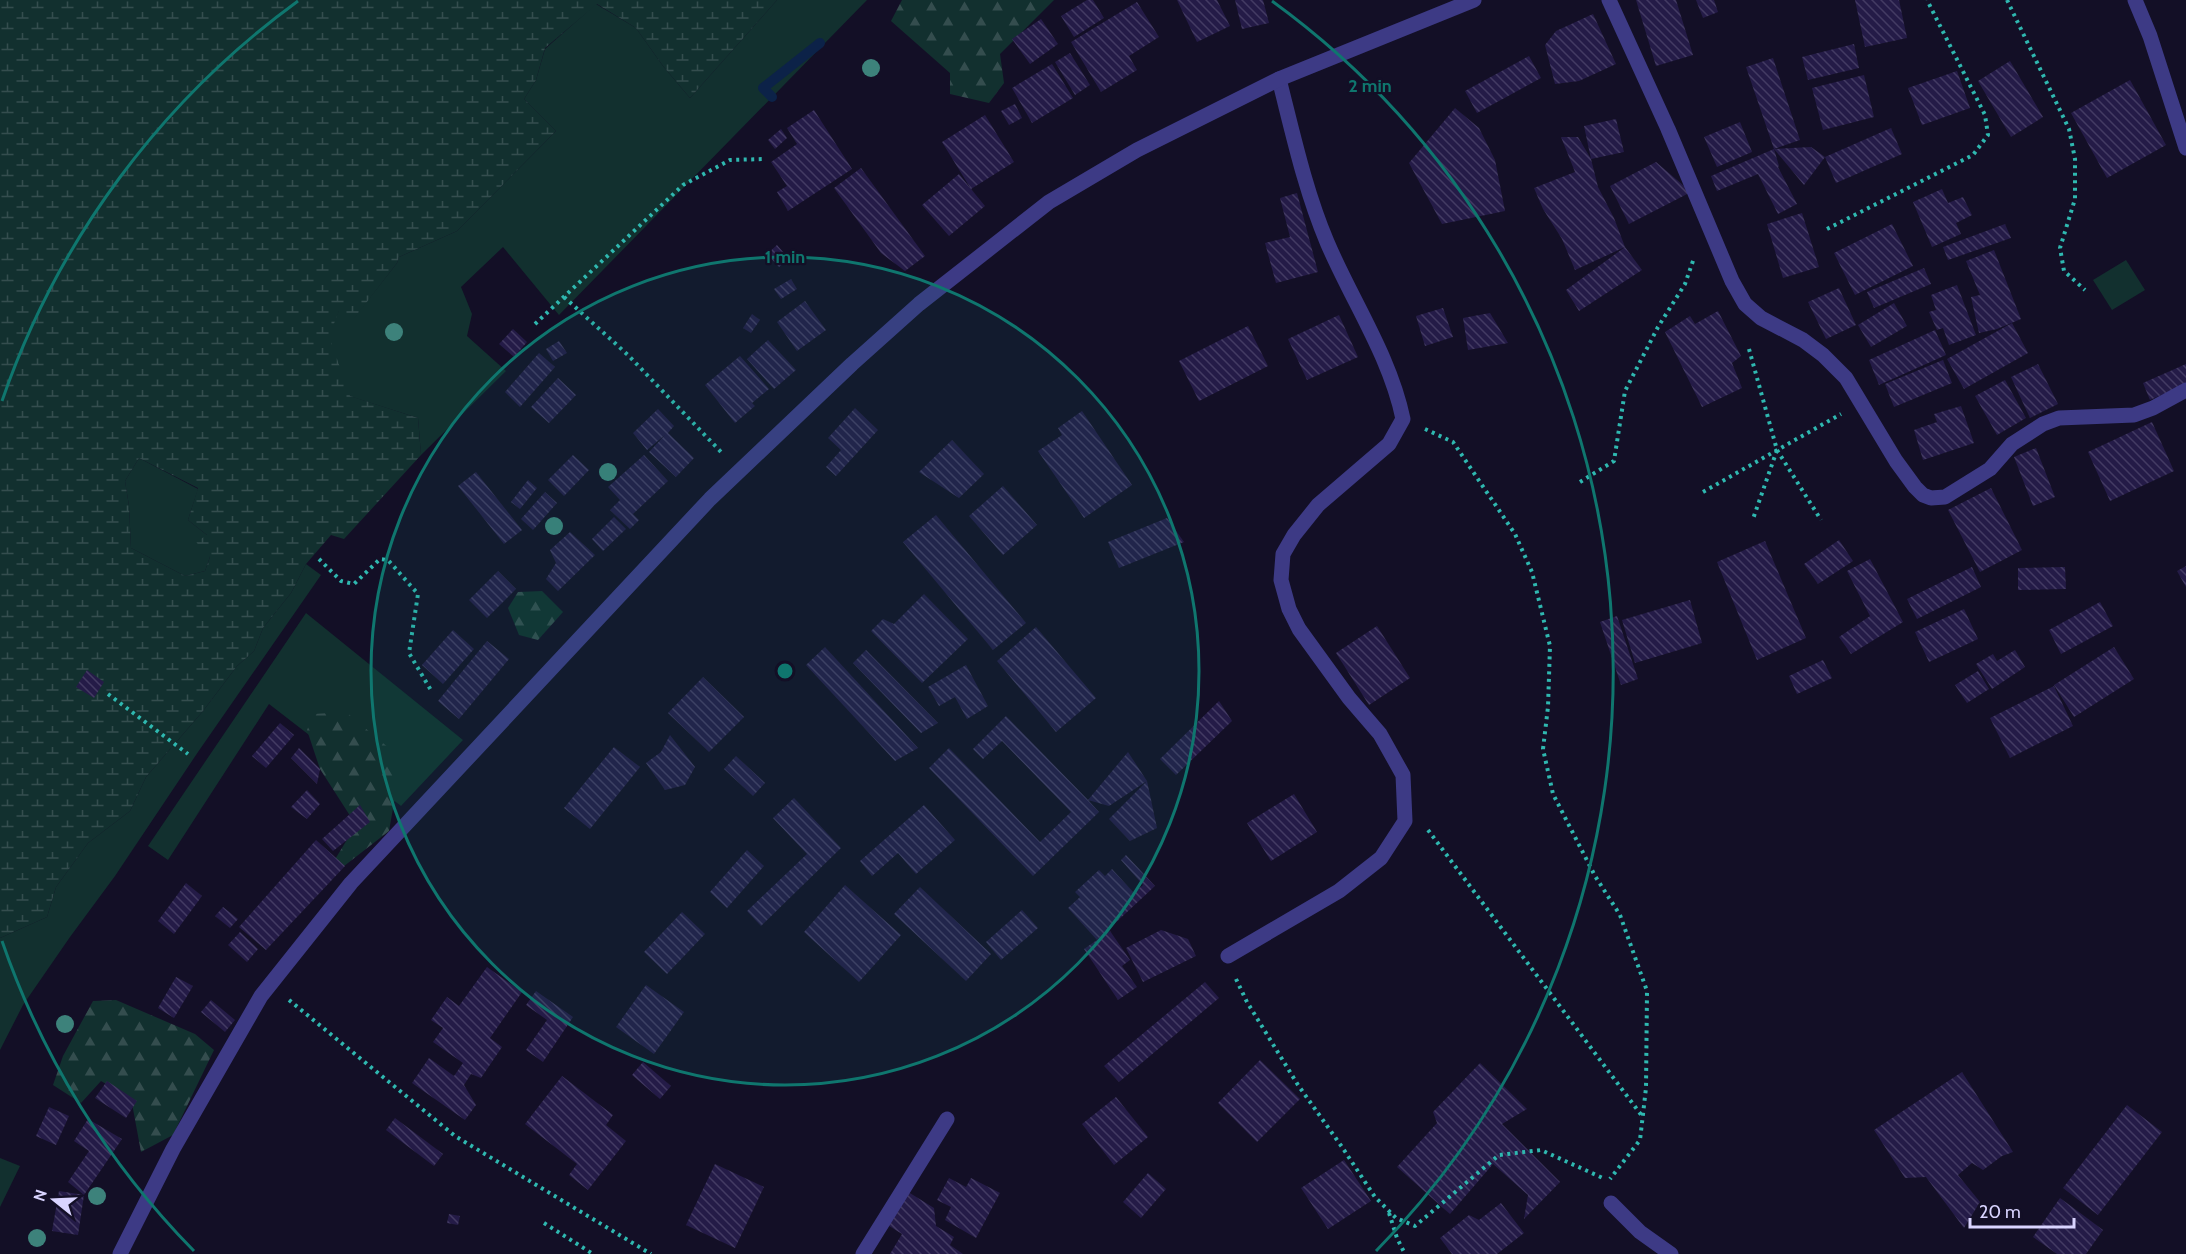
<svg xmlns="http://www.w3.org/2000/svg" width="2186" height="1254" viewBox="0 0 2186 1254" font-family="Cabin,sans-serif">
  <style>
    .grass { fill: #12302f }
    .forest { fill: url(#forest-firs) }
    .wetland { fill: url(#wetland-marsh); fill-rule: evenodd }
    .lines { fill: none; stroke-linecap: round; stroke-linejoin: round }
    .stream { stroke: #0c2248; stroke-width: 10 }
    .building { fill: url(#building-back-hatch) }
    .path { stroke: #2fb8b0; stroke-width: 4; stroke-dasharray: 3 4.5; stroke-linecap: butt }
    .street { stroke: #3d3a85; stroke-width: 15 }
    .tree { fill: #3d827b }
    .ring { fill: none; stroke: #0f766e; stroke-width: 3 }
    .centre { fill: #0f766e; stroke: #130f26; stroke-width: 3 }
    .ring-label { font-size: 18px; text-anchor: middle; font-weight: bold; fill: #0f766e; stroke: #130f26; stroke-width: 4.5; stroke-linejoin: round; paint-order: stroke }
  </style>
  <defs>
    <pattern id="forest-firs" width="22" height="20" patternUnits="userSpaceOnUse" patternTransform="scale(1.5)"><rect width="22" height="20" fill="#12302f"/><path d="M5 1l3.5 6h-7zM16 11l3.5 6h-7z" fill="#344d4e"/></pattern>
    <pattern id="wetland-marsh" width="20" height="14" patternUnits="userSpaceOnUse" patternTransform="scale(1.5)"><rect width="20" height="14" fill="#12302f"/><path d="M1 5h8M5 5V1M11 12h8M15 12V8" fill="none" stroke="#344d4e"/></pattern>
    <pattern id="building-back-hatch" width="6" height="6" patternUnits="userSpaceOnUse" patternTransform="scale(1.5)"><rect width="6" height="6" fill="#241b47"/><path d="M-1 5l2 2M0 0l6 6M5-1l2 2" fill="none" stroke="#433b63"/></pattern>
  </defs>
  <rect width="100%" height="100%" fill="#130f26"/>
  <g class="grass">
    <polygon points="777,0 867,0 559,315 503,247 461,287 472,314 467,336 506,371 421,455 418,418 349,396 328,336 339,310 353,319 397,263 399,257 457,231 556,131 524,99 536,80 545,49 596,4 636,28 663,66 690,98"/>
    <polygon points="2126,260 2145,290 2112,310 2093,280"/>
    <polygon points="139,458 198,489 188,520 207,535 210,557 205,571 185,576 131,548 129,506 125,481"/>
    <polygon points="306,564 321,575 198,752 115,876 70,937 23,1005 0,1050 0,938 47,917 56,887 88,843 130,811 146,777 203,711 237,666 254,651 263,628 291,593"/>
    <polygon points="306,613 463,740 401,806 269,704 168,860 148,846"/>
    <polygon points="0,1158 20,1166 0,1207"/>
  </g>
  <g class="forest">
    <polygon points="902,0 1054,0 1000,54 1004,83 989,103 950,94 950,73 891,21"/>
    <polygon points="542,591 563,612 538,640 519,635 508,608 518,592"/>
    <polygon points="346,712 390,749 400,769 389,831 339,870 334,861 356,825 320,769 307,730 314,714"/>
    <polygon points="116,1000 195,1034 214,1050 173,1135 141,1152 131,1098 101,1081 81,1103 53,1085 63,1056 93,1001"/>
  </g>
  <path class="wetland" d="M 0,0 L 777,0 L 690,98 L 663,66 L 636,28 L 597,4 L 545,48 L 536,80 L 524,99 L 556,131 L 457,231 L 399,257 L 397,263 L 353,320 L 339,311 L 329,336 L 350,396 L 418,418 L 421,455 L 344,539 L 331,535 L 306,564 L 291,593 L 263,628 L 254,651 L 237,666 L 203,711 L 146,777 L 130,811 L 88,843 L 56,887 L 47,917 L 0,938 ZM 139,458 L 198,488 L 188,520 L 207,535 L 196,542 L 210,557 L 205,571 L 185,576 L 131,548 L 129,506 L 125,481 Z"/>
  <g class="lines">
    <polyline class="stream" points="772,97 763,88 820,43"/>
  </g>
  <g class="building">
    <polygon points="1087,0 1093,0 1104,18 1074,37 1061,16"/>
    <polygon points="1177,0 1217,0 1230,26 1197,42"/>
    <polygon points="1235,0 1263,0 1269,23 1242,29"/>
    <polygon points="1636,0 1676,0 1693,55 1656,66"/>
    <polygon points="1696,0 1714,0 1718,12 1703,18"/>
    <polygon points="1855,0 1899,0 1907,38 1865,47"/>
    <polygon points="1137,2 1159,37 1129,56 1137,70 1101,92 1071,42"/>
    <polygon points="1593,14 1616,64 1579,81 1555,84 1545,45 1556,31"/>
    <polygon points="1041,19 1058,44 1030,64 1012,39"/>
    <polygon points="1854,44 1859,68 1808,80 1802,57"/>
    <polygon points="1070,53 1090,85 1075,95 1055,62"/>
    <polygon points="1529,56 1541,78 1477,113 1465,91"/>
    <polygon points="1773,58 1800,140 1774,149 1779,166 1778,167 1797,204 1778,214 1758,174 1717,191 1711,176 1774,149 1746,67"/>
    <polygon points="2010,61 2043,117 2011,137 1978,81"/>
    <polygon points="1052,64 1073,98 1032,123 1012,88"/>
    <polygon points="1957,71 1970,108 1922,125 1908,88"/>
    <polygon points="1864,75 1874,117 1823,130 1812,88"/>
    <polygon points="2130,80 2166,145 2107,178 2071,113"/>
    <polygon points="1015,104 1022,118 1009,125 1001,111"/>
    <polygon points="1455,108 1479,128 1495,160 1505,211 1442,224 1409,163"/>
    <polygon points="814,110 852,169 788,211 777,192 787,186 771,162 797,144 787,128"/>
    <polygon points="985,115 1014,162 971,189 985,206 949,236 922,205 959,174 971,189 942,142"/>
    <polygon points="1616,119 1624,152 1591,159 1584,126"/>
    <polygon points="1740,122 1752,152 1717,167 1704,137"/>
    <polygon points="1891,128 1902,154 1836,183 1825,157"/>
    <polygon points="781,129 787,138 775,149 768,140"/>
    <polygon points="1561,137 1578,137 1591,159 1598,187 1614,218 1625,247 1642,270 1579,311 1566,290 1625,247 1575,270 1562,239 1543,209 1534,188 1575,172"/>
    <polygon points="1811,147 1825,157 1804,185 1774,149"/>
    <polygon points="1656,162 1691,192 1629,224 1610,186"/>
    <polygon points="861,168 925,256 905,271 881,253 834,188"/>
    <polygon points="1942,189 1948,203 1963,197 1972,215 1956,223 1961,234 1932,247 1913,202"/>
    <polygon points="1297,193 1318,272 1276,283 1265,243 1290,237 1280,198"/>
    <polygon points="1802,213 1819,267 1783,278 1767,224"/>
    <polygon points="1892,224 1913,266 1855,295 1834,253"/>
    <polygon points="2005,224 2011,238 1948,260 1943,247"/>
    <polygon points="777,245 789,259 779,267 767,254"/>
    <polygon points="1994,250 2021,319 1997,329 1979,333 1971,297 1980,295 1966,261"/>
    <polygon points="1924,268 1931,284 1874,308 1867,292"/>
    <polygon points="791,279 797,289 781,299 774,289"/>
    <polygon points="1957,285 1976,335 1949,345 1943,328 1937,330 1929,312 1936,310 1931,295"/>
    <polygon points="1839,288 1856,325 1826,339 1808,302"/>
    <polygon points="805,301 826,330 797,351 777,322"/>
    <polygon points="1894,303 1907,326 1871,347 1858,325"/>
    <polygon points="1443,308 1453,337 1425,346 1416,316"/>
    <polygon points="1718,311 1741,356 1732,363 1742,388 1702,407 1665,332 1690,316 1695,324"/>
    <polygon points="1490,313 1508,343 1468,350 1463,318"/>
    <polygon points="752,314 760,320 751,333 743,328"/>
    <polygon points="1339,315 1358,357 1307,380 1288,339"/>
    <polygon points="2012,323 2028,353 1964,389 1947,359"/>
    <polygon points="1248,326 1268,366 1199,401 1179,361"/>
    <polygon points="513,329 527,342 514,357 499,344"/>
    <polygon points="1935,330 1946,355 1879,385 1869,360"/>
    <polygon points="768,340 796,370 774,389 747,359"/>
    <polygon points="559,341 567,353 553,361 546,349"/>
    <polygon points="539,353 555,367 520,407 505,392"/>
    <polygon points="740,356 769,389 752,403 755,406 735,423 705,385"/>
    <polygon points="1943,360 1952,383 1894,407 1885,384"/>
    <polygon points="2038,364 2058,404 2030,418 2011,377"/>
    <polygon points="2186,364 2186,384 2150,400 2143,383"/>
    <polygon points="558,378 576,395 549,423 531,407"/>
    <polygon points="2005,380 2026,418 1997,435 1975,396"/>
    <polygon points="1961,406 1974,443 1923,460 1914,430 1937,422 1934,414"/>
    <polygon points="855,408 878,430 836,476 826,467 841,450 828,438"/>
    <polygon points="658,409 674,426 668,433 694,458 676,477 649,452 665,435 647,450 633,433"/>
    <polygon points="1082,411 1132,485 1084,518 1038,451 1062,435 1058,428"/>
    <polygon points="2152,422 2174,471 2110,501 2088,452"/>
    <polygon points="952,440 984,474 959,498 919,472"/>
    <polygon points="2036,448 2055,497 2033,506 2014,457"/>
    <polygon points="573,455 589,470 564,496 548,480"/>
    <polygon points="644,455 668,481 633,514 639,520 630,529 610,510 620,500 608,487"/>
    <polygon points="476,472 522,530 504,544 458,486"/>
    <polygon points="528,480 537,488 520,509 511,502"/>
    <polygon points="1003,486 1037,525 1003,555 969,516"/>
    <polygon points="1991,488 2022,550 1980,572 1948,510"/>
    <polygon points="545,492 557,503 533,530 521,519"/>
    <polygon points="936,515 1026,623 993,650 903,542"/>
    <polygon points="614,517 626,529 603,551 592,539"/>
    <polygon points="1167,518 1184,542 1119,568 1108,542"/>
    <polygon points="570,532 595,555 558,591 546,579 556,563 550,550"/>
    <polygon points="1839,540 1853,561 1818,584 1804,564"/>
    <polygon points="1765,541 1806,638 1757,660 1717,562"/>
    <polygon points="1870,559 1903,622 1851,654 1839,637 1870,616 1847,571"/>
    <polygon points="2186,566 2186,587 2177,571"/>
    <polygon points="1972,567 1981,587 1917,619 1907,599"/>
    <polygon points="2065,567 2066,589 2018,590 2018,568"/>
    <polygon points="498,571 516,589 487,618 469,600"/>
    <polygon points="924,594 968,639 922,683 871,631 883,619 894,624"/>
    <polygon points="1690,600 1702,643 1635,663 1622,620"/>
    <polygon points="2100,602 2113,626 2061,654 2049,630"/>
    <polygon points="1964,609 1978,639 1929,662 1915,632"/>
    <polygon points="1617,616 1638,679 1621,685 1600,622"/>
    <polygon points="1377,626 1410,678 1369,705 1336,653"/>
    <polygon points="1036,627 1096,698 1056,732 997,661"/>
    <polygon points="453,630 474,649 443,684 422,665"/>
    <polygon points="487,641 509,659 459,719 438,701"/>
    <polygon points="825,647 918,748 895,761 806,665"/>
    <polygon points="2114,647 2134,679 2074,717 2054,685"/>
    <polygon points="866,650 938,723 921,733 853,663"/>
    <polygon points="2015,650 2025,667 1992,689 1976,664 1993,654 1997,661"/>
    <polygon points="1823,660 1832,678 1797,694 1789,676"/>
    <polygon points="966,665 988,706 967,719 955,697 939,706 928,687"/>
    <polygon points="87,670 104,682 94,698 76,687"/>
    <polygon points="1978,671 1989,689 1967,703 1955,685"/>
    <polygon points="703,677 744,717 709,752 668,713"/>
    <polygon points="2054,686 2073,726 2010,758 1990,718"/>
    <polygon points="1219,701 1232,721 1176,775 1160,759"/>
    <polygon points="1006,716 1088,800 1128,752 1147,781 1157,828 1130,841 1109,819 1147,781 1109,806 1088,800 1099,812 1033,876 929,768 949,748 1040,842 1071,812 1002,741 983,759 973,749"/>
    <polygon points="280,723 294,735 266,768 252,756"/>
    <polygon points="670,735 695,767 685,785 665,790 646,763 661,752"/>
    <polygon points="614,747 640,767 590,829 564,808"/>
    <polygon points="299,748 320,769 317,784 291,758"/>
    <polygon points="736,756 765,783 753,796 724,769"/>
    <polygon points="307,790 320,804 307,819 291,807"/>
    <polygon points="1294,794 1317,832 1271,861 1247,823"/>
    <polygon points="794,798 841,848 761,926 747,911 807,854 773,818"/>
    <polygon points="360,805 370,822 333,851 322,839"/>
    <polygon points="924,805 955,840 916,874 898,853 872,876 860,861"/>
    <polygon points="316,840 345,866 266,950 239,927"/>
    <polygon points="747,850 764,866 727,908 710,892"/>
    <polygon points="1126,855 1155,886 1097,940 1068,908 1080,897 1075,892 1099,870 1105,876 1112,869 1134,893 1143,885 1121,860"/>
    <polygon points="186,883 202,896 174,934 158,921"/>
    <polygon points="845,885 901,935 859,982 804,932"/>
    <polygon points="920,887 991,954 966,981 894,914"/>
    <polygon points="223,907 238,919 230,928 215,916"/>
    <polygon points="1022,910 1038,928 1001,960 986,942"/>
    <polygon points="682,912 705,934 667,974 644,952"/>
    <polygon points="1161,930 1188,939 1196,956 1143,982 1126,948"/>
    <polygon points="1110,931 1130,960 1122,966 1137,987 1118,1000 1084,949"/>
    <polygon points="240,932 258,949 247,962 228,945"/>
    <polygon points="487,967 522,992 490,1038 502,1047 481,1078 471,1074 464,1085 476,1105 465,1120 412,1083 429,1058 454,1076 463,1063 433,1042 443,1028 431,1020 447,997 459,1006"/>
    <polygon points="176,977 193,986 174,1018 158,1008"/>
    <polygon points="1205,982 1219,998 1119,1082 1104,1066"/>
    <polygon points="646,985 684,1012 654,1054 616,1027"/>
    <polygon points="536,991 573,1017 543,1062 526,1050 547,1020 526,1005"/>
    <polygon points="211,1000 235,1020 225,1032 201,1012"/>
    <polygon points="1260,1060 1300,1099 1257,1142 1218,1103"/>
    <polygon points="643,1062 671,1086 660,1099 632,1075"/>
    <polygon points="1480,1063 1527,1109 1502,1124 1560,1182 1524,1219 1528,1195 1493,1164 1450,1214 1397,1167 1437,1123 1433,1112"/>
    <polygon points="1962,1072 2013,1152 2002,1156 1983,1170 1972,1163 1958,1175 1980,1202 1964,1228 1926,1177 1905,1178 1874,1130"/>
    <polygon points="562,1076 613,1115 606,1125 626,1141 588,1190 569,1175 577,1164 525,1124"/>
    <polygon points="107,1081 137,1101 126,1118 95,1098"/>
    <polygon points="1116,1097 1148,1137 1114,1165 1082,1124"/>
    <polygon points="2127,1105 2162,1132 2098,1215 2063,1188"/>
    <polygon points="49,1107 69,1116 56,1145 36,1136"/>
    <polygon points="395,1118 443,1154 434,1166 386,1130"/>
    <polygon points="88,1119 122,1139 84,1195 78,1235 52,1231 59,1191 84,1195 68,1182 89,1151 74,1141"/>
    <polygon points="1344,1160 1371,1201 1328,1229 1301,1188"/>
    <polygon points="715,1164 764,1187 735,1248 686,1225"/>
    <polygon points="1148,1173 1166,1189 1141,1218 1123,1202"/>
    <polygon points="949,1178 966,1187 971,1178 1000,1193 976,1238 945,1220 951,1207 937,1200"/>
    <polygon points="905,1190 934,1208 936,1226 954,1237 950,1245 963,1254 890,1254 902,1234 886,1224"/>
    <polygon points="2060,1198 2103,1230 2086,1254 2057,1254 2033,1237"/>
    <polygon points="1501,1203 1524,1233 1497,1254 1452,1254 1440,1238 1469,1215 1479,1220"/>
    <polygon points="449,1214 460,1216 458,1225 447,1223"/>
  </g>
  <g class="lines">
    <g class="path">
      <polyline points="2007,0 2069,129 2075,159 2075,199 2060,248 2064,271 2085,290"/>
      <polyline points="1827,229 1973,155 1988,135 1985,115 1927,0"/>
      <polyline points="564,297 628,355 722,453"/>
      <polyline points="535,324 683,185 730,160 764,159"/>
      <polyline points="1749,349 1777,450 1753,519"/>
      <polyline points="1425,429 1453,442 1515,534 1532,572 1550,646 1548,707 1543,749 1553,794 1595,876 1620,915 1647,991 1646,1088 1640,1140 1610,1179"/>
      <polyline points="1777,450 1821,520"/>
      <polyline points="1580,482 1614,461 1625,391 1658,327 1685,284 1694,258"/>
      <polyline points="1703,492 1841,414"/>
      <polyline points="319,559 341,581 354,584 380,559 388,560 418,594 409,653 432,692"/>
      <polyline points="108,694 188,754"/>
      <polyline points="1428,830 1642,1116"/>
      <polyline points="1236,979 1247,1002 1298,1085 1342,1147 1375,1197 1396,1218 1415,1226 1499,1155 1541,1150 1605,1179"/>
      <polyline points="289,1000 455,1136 651,1254"/>
      <polyline points="1389,1213 1397,1238 1405,1254"/>
      <polyline points="544,1223 593,1254"/>
    </g>
    <g class="street">
      <polyline points="1609,0 1668,129 1732,281 1745,304 1761,318 1803,340 1823,355 1846,378 1896,461 1915,487 1923,495 1931,498 1945,497 1990,469 2012,444 2043,424 2059,418 2134,415 2153,408 2186,390"/>
      <polyline points="2135,0 2150,36 2186,148"/>
      <path d="M 1228,956 L 1339,891 L 1381,858 L 1405,821 L 1403,775 L 1380,734 L 1349,698 L 1299,629 L 1289,609 L 1281,580 L 1283,554 L 1294,535 L 1318,505 L 1389,444 L 1403,419 C 1390,356 1352,301 1327,242 C 1305,190 1293,134 1279,79"/>
      <polyline points="1611,1203 1640,1232 1671,1254"/>
      <polyline points="120,1254 173,1149 261,996 351,883 710,499 852,364 919,304 1049,202 1137,150 1279,79 1474,0"/>
      <polyline points="863,1254 947,1119"/>
    </g>
  </g>
  <g class="tree">
    <circle cx="871" cy="68" r="9"/>
    <circle cx="394" cy="332" r="9"/>
    <circle cx="608" cy="472" r="9"/>
    <circle cx="554" cy="526" r="9"/>
    <circle cx="65" cy="1024" r="9"/>
    <circle cx="97" cy="1196" r="9"/>
    <circle cx="37" cy="1238" r="9"/>
  </g>
  <circle cx="785" cy="671" r="414" fill="#0f766e" fill-opacity=".12"/>
  <g class="ring">
    <circle cx="785" cy="671" r="414"/>
    <path d="M194 1251A828 828 0 0 1 2 941M2 401A828 828 0 0 1 298 1M1272 1A828 828 0 0 1 1376 1251"/>
  </g>
  <circle cx="785" cy="671" r="9" class="centre"/>
  <g class="ring-label">
    <text x="1370" y="92">2 min</text>
    <text x="785" y="263">1 min</text>
  </g>
  <g transform="translate(54 1200) rotate(288)" stroke="#130f26" stroke-width="4.5" paint-order="stroke">
  <path d="M0-4.5L10 22L0 15L-10 22Z" fill="#d9d4ff"/>
  <text y="-9" font-size="16" font-weight="bold" text-anchor="middle" fill="#d9d4ff">N</text>
  </g>
  <path d="M1970 1218v9h104v-9" fill="none" stroke="#d9d4ff" stroke-width="3"/>
  <text x="1979" y="1218" font-size="18" fill="#d9d4ff" stroke="#130f26" stroke-width="4.5" paint-order="stroke">20 m</text>
</svg>
